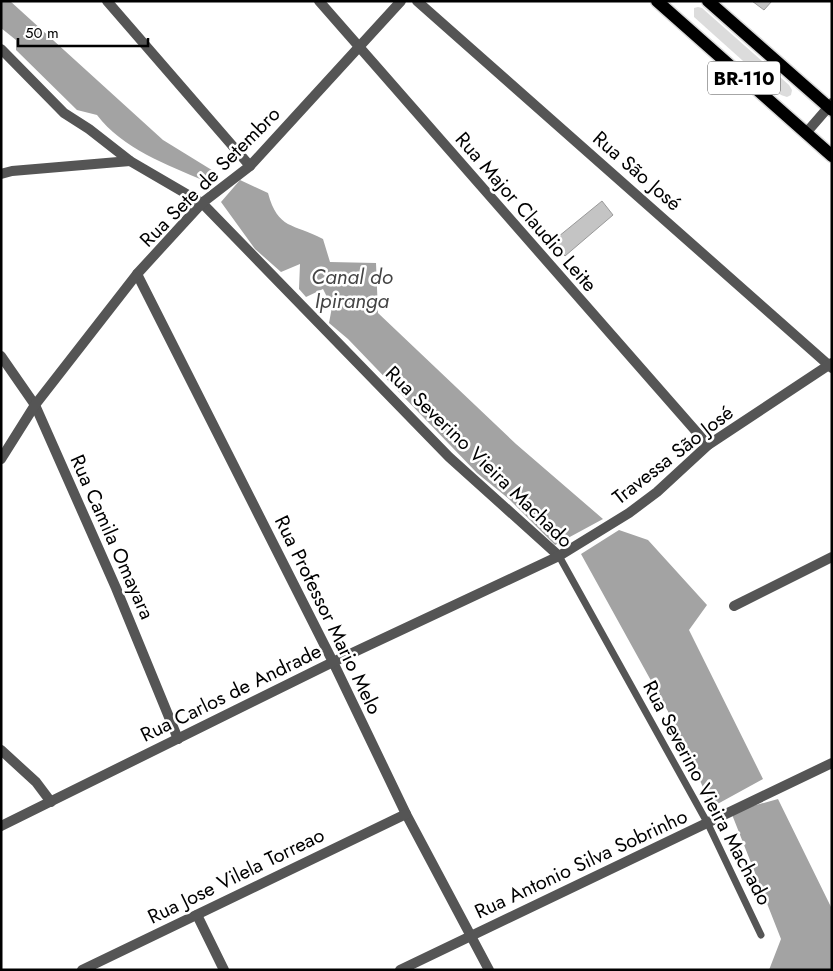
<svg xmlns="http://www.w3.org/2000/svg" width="833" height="971" viewBox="0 0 833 971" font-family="Jost,sans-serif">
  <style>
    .green { fill: #dcdcdc }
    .water { fill: #a3a3a3 }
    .building { fill: #c4c4c4; stroke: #999 }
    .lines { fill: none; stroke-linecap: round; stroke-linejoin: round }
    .primary-casing { stroke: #dbdbdb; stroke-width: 15 }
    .service { stroke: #555; stroke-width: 7 }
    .minor { stroke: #555; stroke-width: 10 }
    .primary { stroke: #000; stroke-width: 12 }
    .labels { text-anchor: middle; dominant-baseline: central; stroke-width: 5; stroke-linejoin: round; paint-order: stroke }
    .shield { fill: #fff; stroke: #4c4c4c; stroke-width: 1 }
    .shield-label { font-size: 19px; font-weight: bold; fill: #000 }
    .street-label { font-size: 20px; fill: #000; stroke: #fff }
    .water-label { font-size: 21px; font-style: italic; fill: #444; stroke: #fff }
  </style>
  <rect width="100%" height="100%" fill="#fff"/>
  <polygon class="green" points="698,7 702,8 789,85 792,90 791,95 787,97 781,95 694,17 694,8"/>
  <g class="water">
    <path d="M 1,1 L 10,1 L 163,140 L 215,172 L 205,181 C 167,165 122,148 97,115 L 77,110 L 16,50 L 16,40 L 1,28 Z"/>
    <path d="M 240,180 L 268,193 C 278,230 293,223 323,239 L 330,262 L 376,263 L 378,313 L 516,444 L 603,519 L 555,545 L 509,499 L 477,473 L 348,339 L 329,323 L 332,307 L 323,289 L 306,297 L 299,289 L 300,264 L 281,272 L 255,249 L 221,202 Z"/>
    <polygon points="619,530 648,540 707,605 689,630 763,779 712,807 670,715 581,554"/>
    <polygon points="778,799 832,909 832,970 769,970 781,939 731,812"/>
  </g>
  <g class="building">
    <polygon points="752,1 772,1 764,10"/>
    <polygon points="602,201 613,215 565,256 553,241"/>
  </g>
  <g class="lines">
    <defs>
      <g id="primary">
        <polyline points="657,1 832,156"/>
        <polyline points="708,1 832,110"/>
      </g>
    </defs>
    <use href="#primary" class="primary-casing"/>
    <polyline class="service" points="559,556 708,824 761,935"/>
    <g class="minor">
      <polyline points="107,1 250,166"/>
      <polyline points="319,1 708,445"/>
      <polyline points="417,1 832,368"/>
      <polyline points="1,49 64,113 89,129 130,161 202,203 449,457 559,556"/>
      <polyline points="806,133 832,103"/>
      <polyline points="1,174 12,171 130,161"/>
      <polyline points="137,274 333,662 406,814 489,970"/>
      <polyline points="1,356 35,405 116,588 178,739"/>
      <polyline points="1,459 35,405 137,274 202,203 250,166 401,1"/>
      <polyline points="734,606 832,557"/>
      <polyline points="1,750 36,782 51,802"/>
      <polyline points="1,826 333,662 559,556 629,513 657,492 708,445 832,363"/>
      <polyline points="197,915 224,970"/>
      <polyline points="82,970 406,814"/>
      <polyline points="400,970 832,763"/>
    </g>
    <use href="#primary" class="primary"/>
  </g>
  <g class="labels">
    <rect class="shield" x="708" y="61.5" width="72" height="33" rx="4"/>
    <g class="shield-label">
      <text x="744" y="78">BR-110</text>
    </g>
    <g class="street-label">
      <text transform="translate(637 171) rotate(41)">Rua São José</text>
      <text transform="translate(210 177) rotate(-45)">Rua Sete de Setembro</text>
      <text transform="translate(526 212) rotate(49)">Rua Major Claudio Leite</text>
      <text transform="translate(673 455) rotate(-38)">Travessa São José</text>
      <text transform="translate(479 457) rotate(44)">Rua Severino Vieira Machado</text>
      <text transform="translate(112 537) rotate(66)">Rua Camila Omayara</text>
      <text transform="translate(328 615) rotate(64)">Rua Professor Mario Melo</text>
      <text transform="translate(231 693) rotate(-26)">Rua Carlos de Andrade</text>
      <text transform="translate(707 793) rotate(62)">Rua Severino Vieira Machado</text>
      <text transform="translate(581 864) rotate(-25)">Rua Antonio Silva Sobrinho</text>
      <text transform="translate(236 876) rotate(-26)">Rua Jose Vilela Torreao</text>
    </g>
    <g class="water-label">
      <text x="352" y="277">Canal do<tspan x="352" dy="24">Ipiranga</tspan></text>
    </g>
  </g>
  <rect width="833" height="971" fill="none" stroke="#000000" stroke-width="5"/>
  <path d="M18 38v8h130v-8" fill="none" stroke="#000000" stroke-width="2.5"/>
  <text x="25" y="38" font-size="15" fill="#000000" stroke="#ffffff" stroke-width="4" paint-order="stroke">50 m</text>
</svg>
